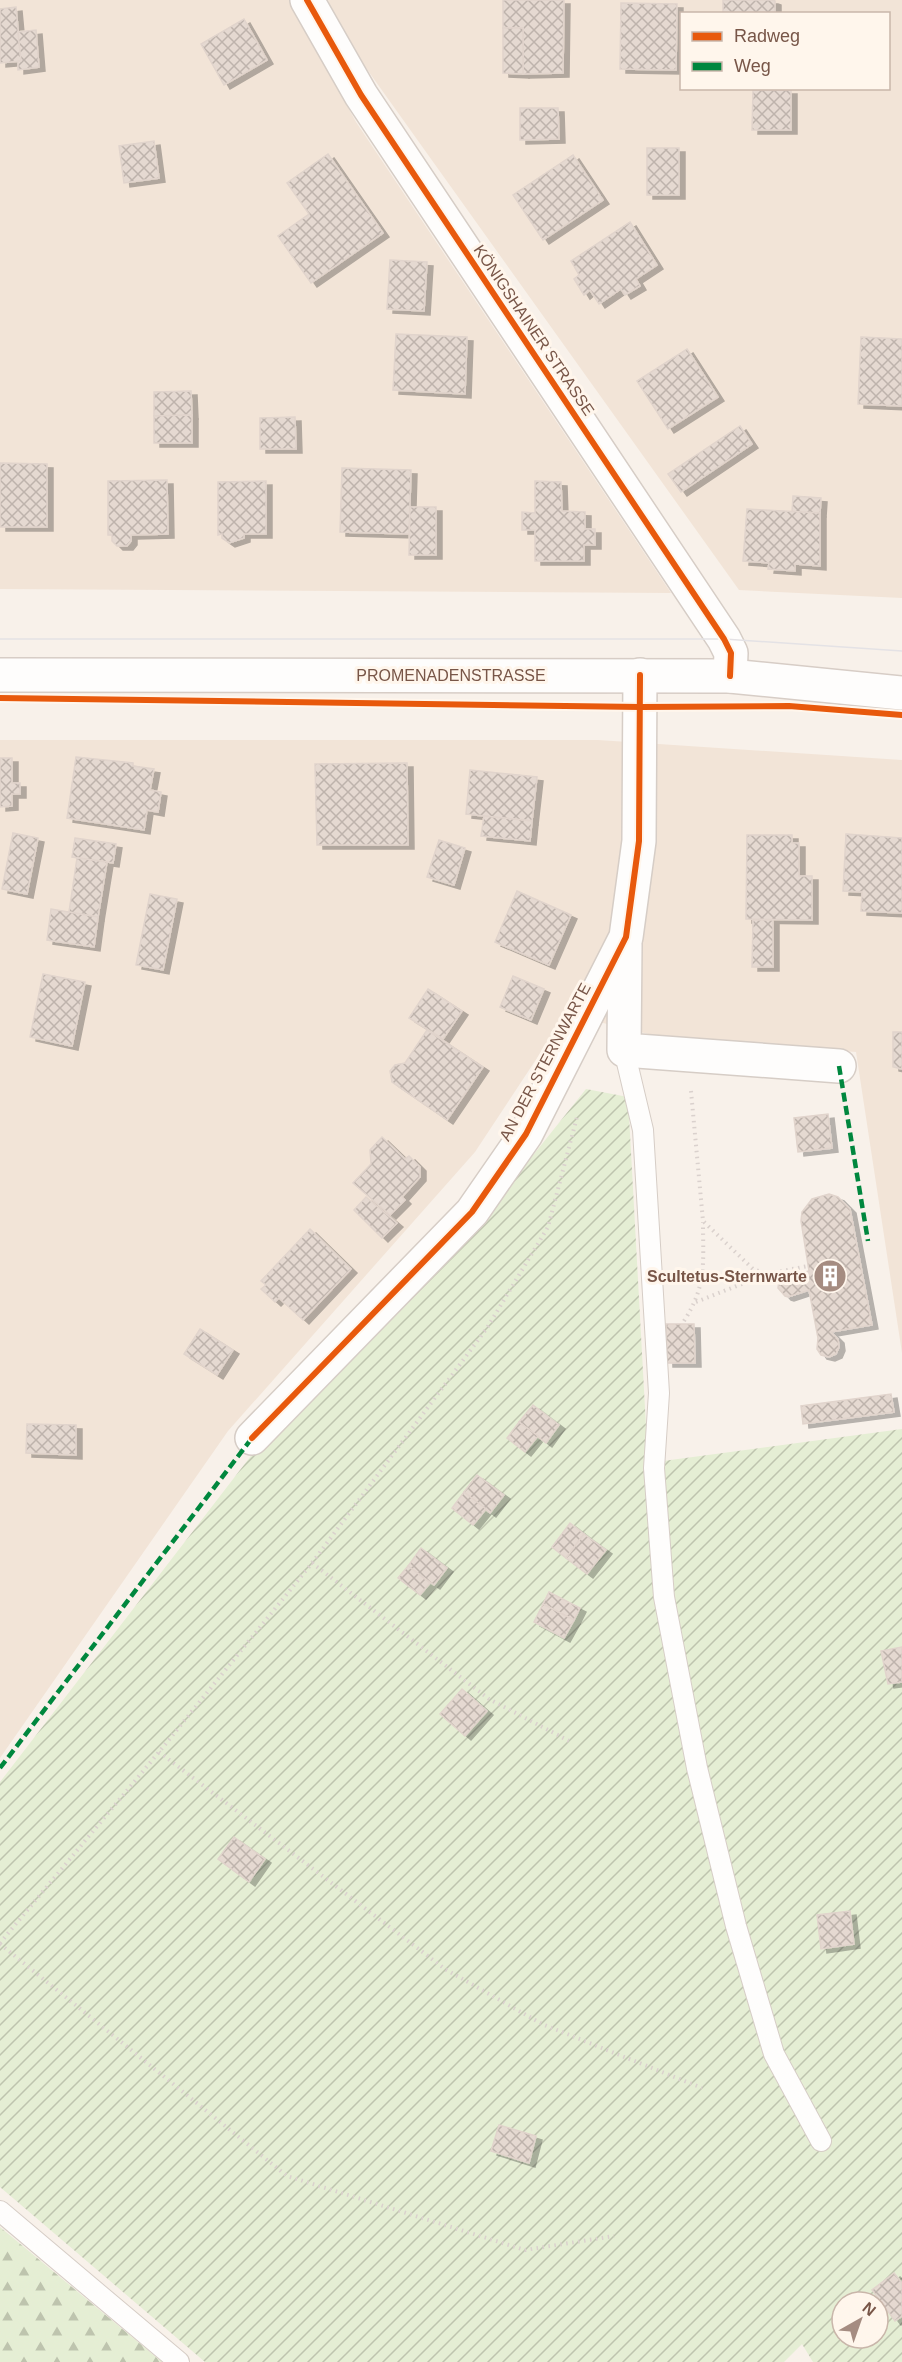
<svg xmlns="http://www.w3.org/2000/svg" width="902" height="2362" viewBox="0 0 902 2362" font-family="Arial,sans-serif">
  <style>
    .residential { fill: #f2e4d7; fill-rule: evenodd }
    .forest { fill: url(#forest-firs) }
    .garden { fill: url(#garden-furrows); fill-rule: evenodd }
    .building { fill: url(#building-cross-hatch); stroke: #e1d4cc; stroke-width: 1.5; filter: url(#shadow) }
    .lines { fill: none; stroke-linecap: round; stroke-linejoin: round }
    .lane-casing { stroke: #d6cdc6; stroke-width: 22 }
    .street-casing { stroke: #d6cdc6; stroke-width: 36 }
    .secondary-casing { stroke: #d7cdc6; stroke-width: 36 }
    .path { stroke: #dad1cd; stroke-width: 4; stroke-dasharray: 1.5 4.5; stroke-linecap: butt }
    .lane { stroke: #fefdfc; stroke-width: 20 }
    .street { stroke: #fefdfc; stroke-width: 33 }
    .secondary { stroke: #fefdfc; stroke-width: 33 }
    .tram { stroke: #e4e2e5; stroke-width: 1.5 }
    .quiet { stroke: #00873e; stroke-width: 4.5; stroke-dasharray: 9 4.5; stroke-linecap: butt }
    .cycleway-casing { stroke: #fff6ec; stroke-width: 10 }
    .cycleway { stroke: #e8590c; stroke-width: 6 }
    .labels { text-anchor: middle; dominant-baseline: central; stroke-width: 6; stroke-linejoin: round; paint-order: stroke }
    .street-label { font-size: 16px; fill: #785648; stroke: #fff6ec }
    .poi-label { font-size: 16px; font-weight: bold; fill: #785648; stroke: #fff6ec; text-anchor: end }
  </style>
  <defs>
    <pattern id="forest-firs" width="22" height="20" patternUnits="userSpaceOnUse" patternTransform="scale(1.5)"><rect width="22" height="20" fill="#e5eed4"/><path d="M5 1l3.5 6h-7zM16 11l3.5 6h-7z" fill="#bec4ae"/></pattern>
    <pattern id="garden-furrows" width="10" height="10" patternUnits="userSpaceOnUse" patternTransform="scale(1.5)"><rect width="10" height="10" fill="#e5eed4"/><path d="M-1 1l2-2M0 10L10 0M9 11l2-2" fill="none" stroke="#bec4ae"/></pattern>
    <pattern id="building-cross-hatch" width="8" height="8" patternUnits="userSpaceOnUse" patternTransform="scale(1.5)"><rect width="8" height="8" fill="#e5d9d1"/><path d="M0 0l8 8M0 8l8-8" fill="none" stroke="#beb3ac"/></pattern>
    <filter id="shadow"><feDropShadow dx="6" dy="4" stdDeviation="0" flood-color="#0004"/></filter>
  </defs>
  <rect width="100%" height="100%" fill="#f8f1ea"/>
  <g class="residential">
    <polygon points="0,0 289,0 356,122 671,593 0,589"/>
    <path d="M 328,0 L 902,0 L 902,598 L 739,590 L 336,26 ZM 682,14 L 888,14 L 888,88 L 682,88 Z"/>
    <polygon points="0,740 598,740 902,760 902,1353 856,1052 669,1039 566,1014 475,1152 228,1431 0,1758"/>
  </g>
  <polygon class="forest" points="0,2227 162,2362 0,2362"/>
  <path class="garden" d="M 586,1089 L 628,1097 L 648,1463 L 902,1429 L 902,2362 L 813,2362 L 802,2344 L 784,2362 L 205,2362 L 0,2187 L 0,1782 L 257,1448 L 506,1189 ZM 842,2302 L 878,2302 L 878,2338 L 842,2338 Z"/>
  <g class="building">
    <polygon points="503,0 564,0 563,73 523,74 523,28 503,28"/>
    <polygon points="723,0 772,0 775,1 775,14 723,14"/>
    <polygon points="621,3 677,4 676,70 620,69"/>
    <polygon points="16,7 21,61 0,63 0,9"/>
    <polygon points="244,19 267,60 224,85 201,44"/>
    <polygon points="503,28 523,28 523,74 503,73"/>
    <polygon points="36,30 39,67 18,70 18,61 21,61 18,32"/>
    <polygon points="753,90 791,90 791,130 752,130"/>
    <polygon points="520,108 558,108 559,139 520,140"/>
    <polygon points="154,141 159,178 124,183 119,146"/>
    <rect x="647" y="148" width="32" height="47"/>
    <polygon points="328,154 383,233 311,283 278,236 309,214 287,183"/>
    <polygon points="573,155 603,200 543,240 513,195"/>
    <polygon points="630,222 657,265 636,279 640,286 625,295 621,289 599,304 590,290 584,295 574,279 579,275 571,261"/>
    <polygon points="390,260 427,262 424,311 387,309"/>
    <polygon points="396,334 467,337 465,394 393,390"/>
    <polygon points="861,337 902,339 902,406 858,404"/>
    <polygon points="687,349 718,397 668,429 637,381"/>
    <polygon points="191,391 192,415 154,416 154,392"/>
    <polygon points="192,415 192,443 154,443 154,416"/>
    <polygon points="295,417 296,449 260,449 260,418"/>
    <polygon points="740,426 752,444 681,492 668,474"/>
    <polygon points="0,463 47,464 47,527 0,527"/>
    <polygon points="342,468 411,470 409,534 340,532"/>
    <polygon points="167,480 168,534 131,535 131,541 127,546 117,546 112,541 112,535 108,535 108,481"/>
    <polygon points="266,481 266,534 244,534 244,538 229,543 222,538 222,534 218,535 218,482"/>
    <polygon points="535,481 561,482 562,511 585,512 585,529 595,529 595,545 584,545 584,561 535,561 535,530 522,530 522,512 535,513"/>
    <polygon points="793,496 821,498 820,513 792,512"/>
    <polygon points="410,507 436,507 436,555 409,555"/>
    <polygon points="747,509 820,513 820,566 795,564 795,571 768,569 769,563 743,561"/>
    <polygon points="76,757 133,763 133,766 154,769 150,790 161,792 158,812 147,810 144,830 67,818"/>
    <polygon points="0,758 12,758 12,783 20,783 20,794 12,794 12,806 0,807"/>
    <polygon points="407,763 408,845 317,845 315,764"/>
    <polygon points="470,770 537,777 532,821 466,814"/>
    <polygon points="484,816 532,821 530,841 481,836"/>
    <polygon points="13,833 38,838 27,894 2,889"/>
    <polygon points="846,834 902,838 902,913 861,911 862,892 843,891"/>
    <polygon points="747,835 792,835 792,843 799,843 799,876 812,876 812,920 746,919"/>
    <polygon points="75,838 116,844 113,863 72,857"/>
    <polygon points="439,840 465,848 454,885 427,877"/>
    <polygon points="77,858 107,862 98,917 69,912"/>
    <polygon points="517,891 571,915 549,965 495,942"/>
    <polygon points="150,894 177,899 163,970 136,965"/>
    <polygon points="51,909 98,917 94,947 47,940"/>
    <polygon points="753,920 773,920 773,967 752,967"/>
    <polygon points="43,974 85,982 72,1046 30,1037"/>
    <polygon points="513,976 544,989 531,1020 500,1007"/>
    <polygon points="428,989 462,1011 443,1039 409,1018"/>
    <polygon points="427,1030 483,1067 447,1120 392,1082 390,1071 395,1065 405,1063"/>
    <polygon points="893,1032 902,1032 902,1069 893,1067"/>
    <polygon points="828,1114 832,1148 798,1152 794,1118"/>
    <polygon points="382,1137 405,1159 409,1156 420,1167 420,1177 402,1197 405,1200 390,1215 353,1183 371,1164 370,1150"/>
    <polygon points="829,1194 838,1197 850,1209 872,1325 831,1332 838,1339 839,1347 836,1354 829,1357 821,1355 817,1349 818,1338 809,1290 788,1297 785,1296 778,1288 779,1281 784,1276 805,1274 805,1272 809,1271 801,1221 802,1212 812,1199"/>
    <polygon points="366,1197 397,1223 382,1238 354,1210"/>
    <polygon points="310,1229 351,1269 303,1320 279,1298 275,1302 261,1289 266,1285 261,1281"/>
    <polygon points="666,1324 694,1324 695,1363 667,1363"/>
    <polygon points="200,1329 233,1350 217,1375 184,1354"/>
    <polygon points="891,1394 894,1412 803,1424 801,1406"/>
    <polygon points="533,1405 559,1425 546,1443 519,1422"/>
    <polygon points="519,1422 538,1436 525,1452 507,1438"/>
    <polygon points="27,1424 76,1425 76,1455 26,1453"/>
    <polygon points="477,1475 504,1495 490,1513 464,1492"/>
    <polygon points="464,1492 486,1509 473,1525 452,1508"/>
    <polygon points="570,1523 584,1534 566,1558 552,1547"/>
    <polygon points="584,1534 606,1550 587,1574 566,1558"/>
    <polygon points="421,1548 447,1568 434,1585 408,1566"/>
    <polygon points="408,1566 430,1583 420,1595 398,1578"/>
    <polygon points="549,1592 580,1608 574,1620 543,1604"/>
    <polygon points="543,1604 574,1620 564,1638 534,1622"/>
    <polygon points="902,1647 902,1682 888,1684 881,1651"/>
    <polygon points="462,1689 487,1711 465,1736 440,1714"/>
    <polygon points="234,1837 265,1859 249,1882 218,1859"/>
    <polygon points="850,1911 854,1944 821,1949 817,1915"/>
    <polygon points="499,2125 536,2136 529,2163 491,2151"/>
    <polygon points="894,2273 902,2283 902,2316 895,2321 872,2290"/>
  </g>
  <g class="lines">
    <defs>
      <g id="lane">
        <polyline points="624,1050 643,1130 659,1393 654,1468 664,1597 697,1768 736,1926 774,2054 821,2141"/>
        <polyline points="0,2211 179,2362"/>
      </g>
      <g id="street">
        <polyline points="307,0 361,95 724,639 731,653 730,676"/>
        <polyline points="625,945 624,1050 839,1066"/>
        <polyline points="252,1438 472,1212 526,1134 626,937 639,841 640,675"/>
      </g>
      <polyline id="secondary" points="0,675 730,676 902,693"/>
    </defs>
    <use href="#lane" class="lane-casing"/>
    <use href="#street" class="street-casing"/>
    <use href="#secondary" class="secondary-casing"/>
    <g class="path">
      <polyline points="691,1091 703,1221 753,1269 767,1274"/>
      <polyline points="696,1302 767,1274 808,1266"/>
      <path d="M 684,1321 C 707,1285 703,1263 703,1222"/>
      <polyline points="312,1563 489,1699 573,1743"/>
      <polyline points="159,1752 445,1969 542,2024 702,2088"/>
      <polyline points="0,1943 159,1752 312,1563 487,1328 548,1227 577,1117"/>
      <polyline points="0,1944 287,2176 525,2250 614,2236"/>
    </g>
    <use href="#lane" class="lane"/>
    <use href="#street" class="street"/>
    <use href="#secondary" class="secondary"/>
    <polyline class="tram" points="0,639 724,639 902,651"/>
    <g class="quiet">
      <polyline points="839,1066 868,1241"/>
      <polyline points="0,1768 252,1438"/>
    </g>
    <defs>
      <g id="cycleway">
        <polyline points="307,0 361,95 724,639 731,653 730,676"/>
        <polyline points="0,698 641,707 789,706 902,715"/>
        <polyline points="252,1438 472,1212 526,1134 626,937 639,841 640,675"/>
      </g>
    </defs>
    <use href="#cycleway" class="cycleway-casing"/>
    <use href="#cycleway" class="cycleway"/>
  </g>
  <defs>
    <symbol id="building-disc" viewBox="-11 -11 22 22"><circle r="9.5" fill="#a58c81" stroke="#fff6ec"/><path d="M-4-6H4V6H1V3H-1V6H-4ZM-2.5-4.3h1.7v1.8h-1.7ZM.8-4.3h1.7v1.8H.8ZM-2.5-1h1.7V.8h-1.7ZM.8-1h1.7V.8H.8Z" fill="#fff"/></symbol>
  </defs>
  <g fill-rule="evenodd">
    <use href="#building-disc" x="811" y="1257" width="38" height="38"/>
  </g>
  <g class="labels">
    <g class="street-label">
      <text transform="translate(534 330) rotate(56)">KÖNIGSHAINER STRASSE</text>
      <text x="451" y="675">PROMENADENSTRASSE</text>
      <text transform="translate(545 1062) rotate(-62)">AN DER STERNWARTE</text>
    </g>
    <g class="poi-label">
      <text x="807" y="1276">Scultetus-Sternwarte</text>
    </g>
  </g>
  <rect x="680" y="12" width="210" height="78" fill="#fff6ec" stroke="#c9b6aa" stroke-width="1.5"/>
  <rect x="692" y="32" width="30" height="9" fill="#e8590c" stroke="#c9b6aa" stroke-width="1.5"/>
  <text x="734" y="42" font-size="18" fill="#785648">Radweg</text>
  <rect x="692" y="62" width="30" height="9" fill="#00873e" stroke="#c9b6aa" stroke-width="1.5"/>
  <text x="734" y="72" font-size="18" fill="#785648">Weg</text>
  <g transform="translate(860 2320) rotate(40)"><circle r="28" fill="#fff6ec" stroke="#c9b6aa" stroke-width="1.5"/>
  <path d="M0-4.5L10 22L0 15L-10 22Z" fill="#a58c81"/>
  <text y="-9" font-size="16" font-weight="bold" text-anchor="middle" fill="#785648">N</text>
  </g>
</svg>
